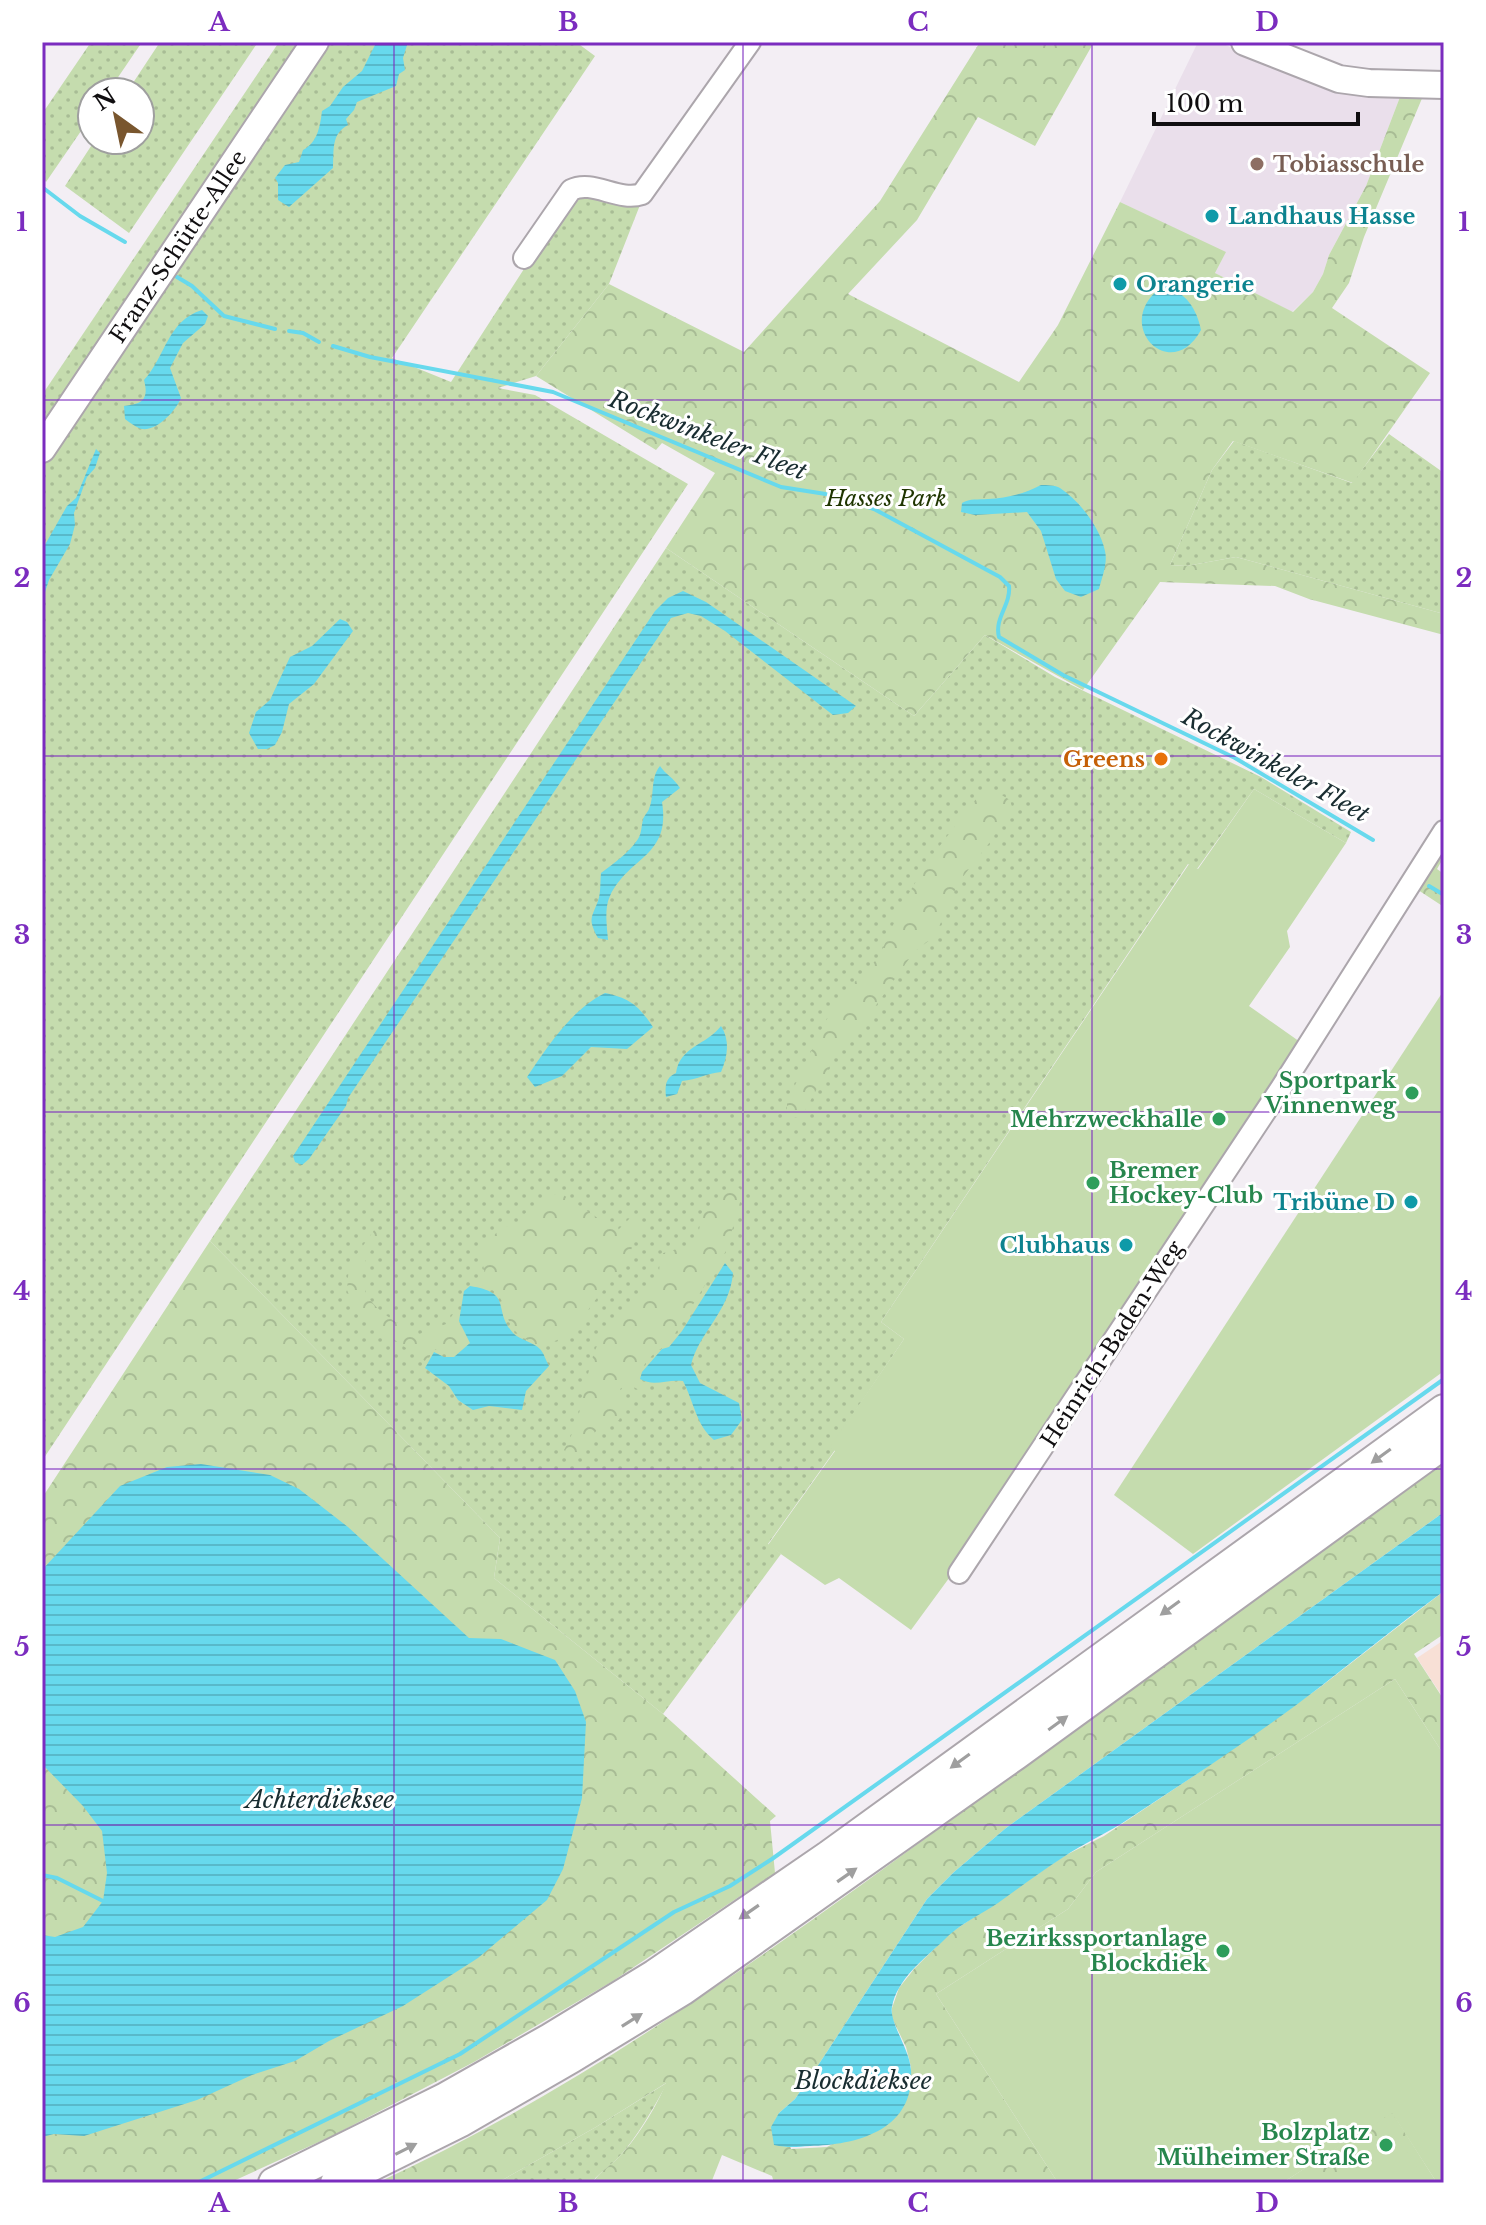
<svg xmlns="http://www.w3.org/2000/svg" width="1486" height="2225" viewBox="0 0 1486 2225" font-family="'Libre Baskerville',serif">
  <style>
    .industrial { fill: #f8e0d6 }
    .built { fill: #eadfeb }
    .grass { fill: url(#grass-dots) }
    .forest { fill: url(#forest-crowns) }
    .garden { fill: #c5dcae }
    .water { fill: url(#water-rules) }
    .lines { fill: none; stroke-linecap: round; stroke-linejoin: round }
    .stream { stroke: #67d9ed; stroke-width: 4 }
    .minor-casing { stroke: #aca6ac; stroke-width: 24 }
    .major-casing { stroke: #aca6ac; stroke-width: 30 }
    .highway-casing { stroke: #aca6ac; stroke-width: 34 }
    .minor { stroke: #fff; stroke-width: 20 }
    .major { stroke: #fff; stroke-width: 26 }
    .highway { stroke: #fff; stroke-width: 30 }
    .oneway { fill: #9f9f9f }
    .grid { fill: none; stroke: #7b2cbf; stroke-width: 2; stroke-opacity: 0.55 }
    .education-dot { fill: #8d6e63; stroke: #fff; stroke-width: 3 }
    .culture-dot { fill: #0f9aa8; stroke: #fff; stroke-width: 3 }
    .food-dot { fill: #e8710a; stroke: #fff; stroke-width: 3 }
    .leisure-dot { fill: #2e9e5b; stroke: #fff; stroke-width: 3 }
    .labels { text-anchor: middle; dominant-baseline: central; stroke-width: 6; stroke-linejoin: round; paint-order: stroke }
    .education-label { font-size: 22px; font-weight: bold; fill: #785e54; stroke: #fff; text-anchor: start }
    .culture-label { font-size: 22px; font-weight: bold; fill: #0d838f; stroke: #fff; text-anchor: start }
    .street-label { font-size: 22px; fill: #100e10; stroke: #fff }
    .park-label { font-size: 22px; font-style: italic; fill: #1f3500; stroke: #fff }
    .food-label { font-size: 22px; font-weight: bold; fill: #c56008; stroke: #fff; text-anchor: end }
    .leisure-label { font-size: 22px; font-weight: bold; fill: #27864d; stroke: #fff; text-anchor: end }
    .water-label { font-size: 24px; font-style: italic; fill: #192d31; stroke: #fff }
    .neatline { fill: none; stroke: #7b2cbf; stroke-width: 3 }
    .grid-label { font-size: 26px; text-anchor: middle; font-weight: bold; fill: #7b2cbf }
  </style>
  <defs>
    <pattern id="grass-dots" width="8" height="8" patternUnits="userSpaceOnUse" patternTransform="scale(2)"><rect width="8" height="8" fill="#c5dcae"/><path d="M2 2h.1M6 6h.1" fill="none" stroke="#a8bc95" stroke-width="1.8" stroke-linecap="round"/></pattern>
    <pattern id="forest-crowns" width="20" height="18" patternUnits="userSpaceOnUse" patternTransform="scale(2)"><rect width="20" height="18" fill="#c5dcae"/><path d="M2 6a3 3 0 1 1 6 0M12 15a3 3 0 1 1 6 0" fill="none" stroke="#a8bc95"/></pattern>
    <pattern id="water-rules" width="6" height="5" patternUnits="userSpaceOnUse" patternTransform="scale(2)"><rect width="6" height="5" fill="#67d9ed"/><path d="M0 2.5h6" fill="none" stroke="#58b9ca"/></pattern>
  </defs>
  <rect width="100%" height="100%" fill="#f3eef4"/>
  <polygon class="industrial" points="1444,1640 1444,1699 1417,1658"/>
  <polygon class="built" points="1198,42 1219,42 1321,87 1370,97 1400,97 1366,186 1329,255 1323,274 1313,292 1292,312 1215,273 1225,253 1120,202"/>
  <g class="grass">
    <polygon points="91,42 142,42 108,92 92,92 92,115 46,182 42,177 42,114"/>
    <polygon points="160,42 258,42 129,233 65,186 95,140 140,140 140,92 127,92"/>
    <polygon points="279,42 309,42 42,438 42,395"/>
    <polygon points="322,42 576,42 595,56 392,358 451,382 573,193 586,191 640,205 609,284 536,376 498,388 535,395 688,484 42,1461 42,461"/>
    <polygon points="1389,434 1444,473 1444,614 1236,557 1186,566 1170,565 1212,470 1234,441 1352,483"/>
    <polygon points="666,548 914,716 985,635 1055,677 1261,777 1351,832 1346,843 1254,789 1197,869 1188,864 881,1322 904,1339 831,1447 835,1450 768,1544 781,1554 663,1714 494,1578 500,1538 210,1241"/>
    <path d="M 668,2082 C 653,2108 638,2137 617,2159 C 609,2167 600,2172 593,2181 L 595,2183 L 497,2183 L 596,2127 Z"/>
  </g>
  <g class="forest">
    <polygon points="980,42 1094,42 1035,146 978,117 917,220 848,294 1019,382 1058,325 1120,202 1226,252 1215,273 1293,312 1313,292 1323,274 1329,255 1366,186 1400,97 1423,96 1364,237 1349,283 1332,308 1430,373 1353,483 1233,441 1212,470 1170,565 1186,566 1236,557 1444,614 1444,635 1309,599 1275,586 1160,582 1083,690 985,635 914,716 666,548 715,473 662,443 656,450 536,376 609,284 744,352 880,201"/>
    <polygon points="993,790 1010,800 1012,807 990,842 958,883 935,936 914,952 857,1032 836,1054 803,1114 798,1118 787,1116 787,1102 825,1022 845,992 879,957 902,905 928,861 976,799 986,791"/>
    <polygon points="1444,846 1444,857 1437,869 1444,874 1444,907 1418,890"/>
    <path d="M 735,1184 L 743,1192 L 726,1251 L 668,1345 C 655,1350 640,1366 638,1380 L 649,1384 L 641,1391 L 628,1384 L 620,1389 L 625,1405 L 619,1420 L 608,1420 L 593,1434 L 591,1445 L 574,1459 L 564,1450 C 583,1417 582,1391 593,1356 C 600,1331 640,1294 659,1276 L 660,1254 L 697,1243 L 702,1212 Z"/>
    <path d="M 559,1192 L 617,1231 L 630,1218 L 638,1220 L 640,1232 L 631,1239 L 633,1241 L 630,1257 L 593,1303 L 572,1334 L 540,1347 C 533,1342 524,1339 518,1334 C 500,1318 511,1292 480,1285 L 480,1281 L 486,1279 L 480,1250 L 501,1228 L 518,1223 L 528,1210 Z"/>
    <path d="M 375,1229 L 382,1231 C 377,1242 368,1253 364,1265 C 354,1302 392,1319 417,1335 L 446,1324 L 456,1310 C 458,1322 466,1334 465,1345 C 453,1353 448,1357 435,1349 L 425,1361 L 357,1314 L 347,1290 L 349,1265 Z"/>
    <polygon points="210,1241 500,1538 494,1578 663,1714 776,1816 770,1821 775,1873 613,1981 474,2062 332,2136 229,2183 42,2183 42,1498"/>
    <path d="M 1444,1463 L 1444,1512 L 1006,1828 L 954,1872 L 927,1899 L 817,2067 L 795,2099 L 779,2113 L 791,2149 L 827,2147 L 903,2106 L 911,2084 L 911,2067 L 906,2047 L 892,2018 L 892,2008 L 899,1988 L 914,1969 L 949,1934 L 1064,1856 L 1104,1836 L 1204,1769 L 1319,1688 L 1444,1591 L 1444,1634 L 1414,1654 L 1444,1700 L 1444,1755 L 1395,1679 L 1096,1872 L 1068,1909 L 936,1994 L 1058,2183 L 774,2183 L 772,2176 L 722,2155 L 711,2183 L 595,2183 L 593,2182 C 600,2172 608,2167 617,2159 C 636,2140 656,2108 666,2083 L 596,2127 L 497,2183 L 377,2183 C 582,2089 775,1948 956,1816 C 1119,1698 1281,1581 1444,1463 Z"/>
    <polygon points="1392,2112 1437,2183 1282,2183"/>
  </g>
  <g class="garden">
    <polygon points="1254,789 1346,843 1287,931 1290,947 1249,1006 1303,1044 996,1514 911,1630 839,1578 825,1585 768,1545 835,1451 830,1447 904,1339 881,1322 1189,864 1198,869"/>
    <polygon points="1444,990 1444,1371 1193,1554 1114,1495"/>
    <polygon points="1395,1679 1444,1755 1444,2183 1437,2183 1392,2113 1282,2183 1058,2183 936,1994 1068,1909 1096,1872"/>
    <polygon points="1393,2130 1427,2183 1360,2183 1345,2160"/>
  </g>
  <g class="water">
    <path d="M 408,42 L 403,58 L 405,70 L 399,74 L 396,86 L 357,102 L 354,110 L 346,119 L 348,125 C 331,134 334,150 333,168 L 289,207 L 278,200 L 278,183 L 275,178 L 285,165 L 299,162 L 303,150 C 318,142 320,126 322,111 L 330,106 L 343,87 L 362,71 L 376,43 Z"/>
    <path d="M 1165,285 C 1186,294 1196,307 1201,330 C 1170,387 1108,321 1165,285 Z"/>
    <path d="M 202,310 L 208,316 L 205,324 L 183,343 L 170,368 L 181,398 C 176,410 158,431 142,429 C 137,428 129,422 125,419 L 124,406 C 143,404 149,399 144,380 C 166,356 167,321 202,310 Z"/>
    <polygon points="96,449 100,453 95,468 87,477 74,513 75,525 70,544 49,580 42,601 42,550 67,506 76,498"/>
    <path d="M 1041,485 C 1047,485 1055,485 1060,488 C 1080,501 1100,528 1105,551 C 1108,563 1102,577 1099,589 L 1081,597 L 1065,591 L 1056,579 L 1041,531 L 1027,512 L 975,515 L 961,512 L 962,503 C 970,498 978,500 988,499 C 1007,498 1024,494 1041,485 Z"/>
    <polygon points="683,591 706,602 856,706 848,713 833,715 725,631 701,616 688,613 671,618 348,1098 346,1106 309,1159 302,1165 295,1162 293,1156 655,611 668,598"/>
    <polygon points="340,619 347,622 353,631 314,684 289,704 282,732 275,745 267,749 258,749 249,733 256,712 270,700 290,657 312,646"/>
    <path d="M 660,766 C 666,775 673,777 680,788 L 662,802 C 671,857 629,856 610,896 C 604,908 607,926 608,940 L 598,938 C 588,919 591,919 598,901 C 601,893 600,882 601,873 C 614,863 629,853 638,839 C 642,832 641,827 643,820 C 643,817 648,812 649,809 C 655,795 650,778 660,766 Z"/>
    <path d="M 605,993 C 630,998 639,1006 653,1027 L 627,1049 L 591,1047 L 562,1076 L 535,1087 L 527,1077 C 548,1046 571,1010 605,993 Z"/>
    <path d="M 721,1026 C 730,1040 728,1056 721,1072 C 707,1073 697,1080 682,1081 L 677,1094 L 666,1097 C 665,1086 665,1078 676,1073 C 680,1046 707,1045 721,1026 Z"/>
    <path d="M 725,1263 L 733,1273 C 730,1311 699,1332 691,1365 L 700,1383 L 739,1403 L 742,1420 L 731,1435 L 714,1440 C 696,1425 694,1402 683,1381 C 667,1379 654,1387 640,1379 L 642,1372 L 662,1349 L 669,1347 L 682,1331 Z"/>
    <path d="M 470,1286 C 514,1293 492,1309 513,1333 C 520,1340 533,1342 540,1349 C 544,1353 546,1361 549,1366 L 526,1391 L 522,1410 L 489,1406 L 473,1410 L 458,1400 L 449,1386 L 425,1368 L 434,1352 L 444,1357 L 454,1357 L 470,1343 L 459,1321 L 464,1291 Z"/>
    <polygon points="201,1464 270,1475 299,1489 348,1527 469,1638 501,1639 555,1660 575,1691 586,1722 582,1798 563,1869 547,1900 478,1958 403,2006 329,2041 295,2061 252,2075 197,2100 84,2136 54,2134 42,2137 42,1935 55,1937 83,1927 103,1901 107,1873 102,1831 83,1806 42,1764 42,1570 120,1486 167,1467"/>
    <path d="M 1444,1512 L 1444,1591 C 1402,1622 1361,1655 1320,1687 C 1259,1734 1194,1776 1130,1818 C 1108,1833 1084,1843 1062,1858 C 1040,1872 1019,1888 998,1903 C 980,1915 958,1925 943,1941 C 924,1959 897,1979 892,2007 C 889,2022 910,2050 911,2070 C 915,2130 857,2145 810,2146 C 796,2147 788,2148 774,2145 L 771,2127 L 779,2113 L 795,2099 L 817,2067 L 927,1899 L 954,1872 L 1006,1828 Z"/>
  </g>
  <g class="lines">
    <g class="stream">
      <polyline points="42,187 80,216 125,242"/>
      <polyline points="177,277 192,286 224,316 275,329"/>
      <polyline points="289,331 303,333 319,342"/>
      <path d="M 333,346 L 370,357 L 553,392 L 781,487 L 832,495 L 874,509 L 1000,577 L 1009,586 C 1011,605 994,618 999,637 L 1063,675 L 1235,758 L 1373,840"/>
      <polyline points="1429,886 1444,895"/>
      <polyline points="42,1875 57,1878 103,1901"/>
      <polyline points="197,2183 460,2054 674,1912 730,1886 772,1859 1444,1379"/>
    </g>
    <defs>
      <g id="minor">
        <path d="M 524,258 L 571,190 C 593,179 618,202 642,194 L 750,42"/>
        <polyline points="959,1573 1281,1088 1444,831"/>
      </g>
      <g id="major">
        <polyline points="1245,42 1339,79 1369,83 1444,85"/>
        <path id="s1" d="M 42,449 L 315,42"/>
      </g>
      <g id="highway">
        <polyline points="274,2183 444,2099 550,2039 655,1975 829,1856 1444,1410"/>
        <polyline points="336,2183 461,2121 572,2057 682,1990 1016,1754 1444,1443"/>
      </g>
    </defs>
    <use href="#minor" class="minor-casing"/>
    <use href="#major" class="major-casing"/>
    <use href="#highway" class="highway-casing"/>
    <use href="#minor" class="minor"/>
    <use href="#major" class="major"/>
    <use href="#highway" class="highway"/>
  </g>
  <defs><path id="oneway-solid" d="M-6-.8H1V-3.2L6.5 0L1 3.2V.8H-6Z" transform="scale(2)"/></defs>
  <g class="oneway">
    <use href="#oneway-solid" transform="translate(1381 1456) rotate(144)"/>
    <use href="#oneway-solid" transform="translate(1170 1608) rotate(144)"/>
    <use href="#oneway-solid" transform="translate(1058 1723) rotate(-36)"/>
    <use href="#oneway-solid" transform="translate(960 1761) rotate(144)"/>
    <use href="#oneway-solid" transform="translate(847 1875) rotate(-35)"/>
    <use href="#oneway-solid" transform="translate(749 1912) rotate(145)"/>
    <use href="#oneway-solid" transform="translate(632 2020) rotate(-32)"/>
    <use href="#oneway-solid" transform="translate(406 2149) rotate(-27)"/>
  </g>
  <path class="grid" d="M 394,42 L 394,2183M 743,42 L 743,2183M 1092,42 L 1092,2183M 42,400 L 1444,400M 42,756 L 1444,756M 42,1112 L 1444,1112M 42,1469 L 1444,1469M 42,1825 L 1444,1825"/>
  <circle class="education-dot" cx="1257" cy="164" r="8"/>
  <g class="culture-dot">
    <circle cx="1212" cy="216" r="8"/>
    <circle cx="1120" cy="284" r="8"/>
    <circle cx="1411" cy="1202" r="8"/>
    <circle cx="1126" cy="1245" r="8"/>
  </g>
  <circle class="food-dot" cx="1161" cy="759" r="8"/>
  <g class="leisure-dot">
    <circle cx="1412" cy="1093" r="8"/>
    <circle cx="1219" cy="1119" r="8"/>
    <circle cx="1093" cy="1183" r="8"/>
    <circle cx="1223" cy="1951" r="8"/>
    <circle cx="1386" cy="2145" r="8"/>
  </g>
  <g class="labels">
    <g class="education-label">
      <text x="1273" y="164">Tobiasschule</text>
    </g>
    <g class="culture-label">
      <text x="1228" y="216">Landhaus Hasse</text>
      <text x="1136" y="284">Orangerie</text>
      <text x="1395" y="1202" text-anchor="end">Tribüne D</text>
      <text x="1110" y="1245" text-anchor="end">Clubhaus</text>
    </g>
    <g class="street-label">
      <text stroke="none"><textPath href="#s1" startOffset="244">Franz-Schütte-Allee</textPath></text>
      <text transform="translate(1112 1344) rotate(-57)">Heinrich-Baden-Weg</text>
    </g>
    <g class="park-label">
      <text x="886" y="498">Hasses Park</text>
    </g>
    <g class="food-label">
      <text x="1145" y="759">Greens</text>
    </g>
    <g class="leisure-label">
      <text x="1396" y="1080">Sportpark<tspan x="1396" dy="25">Vinnenweg</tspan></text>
      <text x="1203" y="1119">Mehrzweckhalle</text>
      <text x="1109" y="1170" text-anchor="start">Bremer<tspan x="1109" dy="25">Hockey-Club</tspan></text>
      <text x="1207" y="1938">Bezirkssportanlage<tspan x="1207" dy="25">Blockdiek</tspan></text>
      <text x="1370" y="2132">Bolzplatz<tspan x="1370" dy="25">Mülheimer Straße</tspan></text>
    </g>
    <g class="water-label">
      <text transform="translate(708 435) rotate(21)">Rockwinkeler Fleet</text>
      <text transform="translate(1276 765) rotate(29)">Rockwinkeler Fleet</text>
      <text x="320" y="1799">Achterdieksee</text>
      <text x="863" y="2080">Blockdieksee</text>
    </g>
  </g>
  <rect width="1486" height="2225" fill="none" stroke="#ffffff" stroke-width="88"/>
  <g transform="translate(116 116) rotate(327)"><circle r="38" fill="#ffffff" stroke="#9f9f9f" stroke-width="2"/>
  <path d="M0-6L14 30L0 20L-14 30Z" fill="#79562e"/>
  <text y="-12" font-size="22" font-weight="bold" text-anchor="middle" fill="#100e10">N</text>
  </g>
  <path d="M1154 112v12h204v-12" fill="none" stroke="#100e10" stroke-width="4"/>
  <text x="1166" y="112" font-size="24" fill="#100e10" stroke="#ffffff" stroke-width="6" paint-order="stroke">100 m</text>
  <rect x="44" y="44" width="1398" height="2137" class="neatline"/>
  <g class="grid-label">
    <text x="219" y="31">A</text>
    <text x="568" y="31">B</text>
    <text x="918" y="31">C</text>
    <text x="1267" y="31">D</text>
    <text x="22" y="231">1</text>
    <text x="1464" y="231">1</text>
    <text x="22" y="587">2</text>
    <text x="1464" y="587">2</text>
    <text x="22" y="944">3</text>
    <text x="1464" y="944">3</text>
    <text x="22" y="1300">4</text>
    <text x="1464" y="1300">4</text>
    <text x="22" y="1656">5</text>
    <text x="1464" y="1656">5</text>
    <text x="22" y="2012">6</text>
    <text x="1464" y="2012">6</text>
    <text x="219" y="2212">A</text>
    <text x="568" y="2212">B</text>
    <text x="918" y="2212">C</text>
    <text x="1267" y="2212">D</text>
  </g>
</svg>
